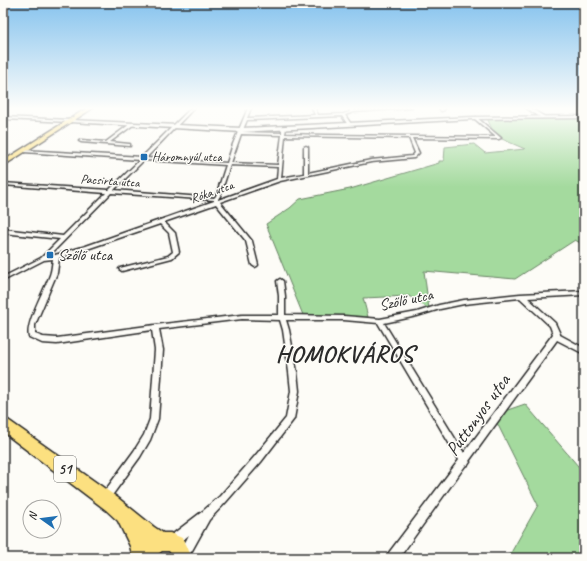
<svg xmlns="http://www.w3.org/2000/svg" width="587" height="561" viewBox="0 0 587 561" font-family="Caveat,sans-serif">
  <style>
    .green { fill: #a4da9e; stroke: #688264 }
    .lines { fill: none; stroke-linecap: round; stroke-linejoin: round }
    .minor-casing { stroke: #2b2b2b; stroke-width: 3 }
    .secondary-casing { stroke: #2b2b2b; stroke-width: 3 }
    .primary-casing { stroke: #2b2b2b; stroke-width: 3 }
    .minor { fill: #fdfcf7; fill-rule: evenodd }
    .secondary { fill: #fdfcf7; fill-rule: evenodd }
    .primary { fill: #fce080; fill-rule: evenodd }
    .poi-dot { fill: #1f6fb2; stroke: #fdfcf7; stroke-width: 1.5 }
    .labels { text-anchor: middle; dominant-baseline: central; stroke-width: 3; stroke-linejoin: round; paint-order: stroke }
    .far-poi-label { font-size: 13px; fill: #2b2b2b; stroke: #fdfcf7; text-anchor: start }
    .far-street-label { font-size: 13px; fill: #2b2b2b; stroke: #fdfcf7 }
    .shield { fill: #fdfcf7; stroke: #6a6a68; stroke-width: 1 }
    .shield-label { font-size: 15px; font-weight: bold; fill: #2b2b2b }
    .poi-label { font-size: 16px; fill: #2b2b2b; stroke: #fdfcf7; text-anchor: start }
    .street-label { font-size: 16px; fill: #2b2b2b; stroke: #fdfcf7 }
    .near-street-label { font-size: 19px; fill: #2b2b2b; stroke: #fdfcf7 }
    .near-district-label { font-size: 24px; font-weight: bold; letter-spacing: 1px; fill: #2b2b2b; stroke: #fdfcf7 }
  </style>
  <rect width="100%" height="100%" fill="#fdfcf7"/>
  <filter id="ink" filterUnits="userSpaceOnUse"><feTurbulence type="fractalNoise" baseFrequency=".025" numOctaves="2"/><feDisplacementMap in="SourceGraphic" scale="8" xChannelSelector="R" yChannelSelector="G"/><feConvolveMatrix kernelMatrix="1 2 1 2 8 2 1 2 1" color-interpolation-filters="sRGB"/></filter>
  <g filter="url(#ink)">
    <g class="green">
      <polygon points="584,117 584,245 575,240 515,279 424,271 429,309 409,296 363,298 368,317 305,320 266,224 290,208 300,199 350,189 439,163 439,161 444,161 445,147 474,144 485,153 525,149 495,136 487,118"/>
      <polygon points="525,404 584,473 584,558 508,558 538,505 493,415"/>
    </g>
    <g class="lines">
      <defs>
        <g id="minor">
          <path d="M 191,108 L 194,108 L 146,158 L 227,163 L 233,144 L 248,108 L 251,108 L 247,118 L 315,115 L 312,108 L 315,108 L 318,115 L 343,114 L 350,112 L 349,108 L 352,108 L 353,110 L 412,108 L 353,112 L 345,115 L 351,124 L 349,125 L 348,125 L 342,116 L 247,120 L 242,132 L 282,133 L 282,128 L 284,127 L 286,128 L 285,134 L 327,135 L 496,137 L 475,119 L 474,118 L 476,117 L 501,138 L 499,139 L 412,138 L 419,153 L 414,158 L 371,162 L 280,181 L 220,202 L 252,241 L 258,265 L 257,266 L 255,267 L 252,265 L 246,241 L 216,204 L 164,222 L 175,233 L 179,252 L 172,258 L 122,271 L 119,269 L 120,268 L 168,256 L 173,252 L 169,233 L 160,224 L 90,248 L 59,258 L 57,273 L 35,325 L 35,334 L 43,337 L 57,338 L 155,325 L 242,315 L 279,315 L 279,296 L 277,281 L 280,279 L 283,281 L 285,296 L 285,315 L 344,316 L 380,319 L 417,312 L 439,305 L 464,300 L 520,294 L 584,291 L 584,295 L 528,298 L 555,323 L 560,334 L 560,335 L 584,348 L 584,354 L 557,340 L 469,461 L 470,462 L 468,465 L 465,466 L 399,558 L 387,558 L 388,554 L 459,460 L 378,323 L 344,320 L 286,320 L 289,330 L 297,372 L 299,391 L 294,419 L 261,462 L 226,502 L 209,520 L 189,556 L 185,557 L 181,556 L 180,552 L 189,535 L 177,545 L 173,546 L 169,545 L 168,541 L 169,537 L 203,511 L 220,496 L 255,456 L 286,418 L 291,391 L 289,372 L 283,330 L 280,320 L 242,319 L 159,329 L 163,350 L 158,419 L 150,440 L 140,457 L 108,501 L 105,503 L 102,501 L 100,498 L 102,495 L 134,451 L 144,435 L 150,419 L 155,350 L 152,330 L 57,344 L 42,343 L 29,337 C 25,324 45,289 50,275 C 52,270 52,264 53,259 L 44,260 L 3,281 L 3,277 L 41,258 L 60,239 L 3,233 L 3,229 L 63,236 L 106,193 L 3,185 L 3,183 L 109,190 L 140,160 L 24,152 L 22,151 L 24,150 L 142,157 ZM 241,134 L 282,135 L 278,165 L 231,163 ZM 285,136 L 409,138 L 415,153 L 412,156 L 371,160 L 308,173 L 308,147 L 306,146 L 304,147 L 304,174 L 281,178 ZM 144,160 L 226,165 L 216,196 L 214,198 L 114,190 ZM 230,165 L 278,167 L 277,179 L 218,200 L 218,199 L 220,196 ZM 111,193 L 214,200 L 214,201 L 86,246 L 55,255 L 49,256 ZM 520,298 L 550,326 L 553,334 L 464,453 L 384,323 L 417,316 L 440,309 L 464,304 Z"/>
          <polygon points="439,108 442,108 444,110 441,111"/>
          <polygon points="526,108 530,108 545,117 542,118"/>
          <polygon points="3,117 71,120 73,121 71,122 3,119"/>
          <polygon points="130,124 133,125 110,142 129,144 130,144 130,146 81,142 79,141 81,140 106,142"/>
        </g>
        <polygon id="secondary" points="584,116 584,118 472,119 242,132 71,122 69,121 71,120 242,128 472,117"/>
        <g id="primary">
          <polygon points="87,108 93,108 3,166 3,161"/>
          <polygon points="3,418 8,420 118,498 154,527 163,533 170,533 182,538 186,544 192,558 174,558 169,551 162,551 153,558 133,558 130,546 118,521 106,510 3,432"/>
        </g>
      </defs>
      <use href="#minor" class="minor-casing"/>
      <use href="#secondary" class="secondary-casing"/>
      <use href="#primary" class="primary-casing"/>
      <use href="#minor" class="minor"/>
      <use href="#secondary" class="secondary"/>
      <use href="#primary" class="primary"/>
    </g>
  </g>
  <linearGradient id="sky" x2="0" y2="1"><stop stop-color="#86c3ee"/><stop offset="0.58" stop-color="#fefefb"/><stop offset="1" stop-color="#fefefb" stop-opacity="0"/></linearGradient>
  <rect width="587" height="187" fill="url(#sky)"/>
  <g class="poi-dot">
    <rect x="140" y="153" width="8" height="8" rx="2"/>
    <rect x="46" y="251" width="8" height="8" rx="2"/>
  </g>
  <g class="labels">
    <g class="far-poi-label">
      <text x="152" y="157">Háromnyúl utca</text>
    </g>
    <g class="far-street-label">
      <text transform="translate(110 181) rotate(4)">Pacsirta utca</text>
      <text transform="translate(212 192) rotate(-19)">Róka utca</text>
    </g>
    <rect class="shield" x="54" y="456" width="22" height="26" rx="3"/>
    <g class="shield-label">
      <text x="65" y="469">51</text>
    </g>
    <g class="poi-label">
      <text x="58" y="255">Szőlő utca</text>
    </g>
    <g class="street-label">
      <text transform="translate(406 300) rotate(-12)">Szőlő utca</text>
    </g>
    <g class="near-street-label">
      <text transform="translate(478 415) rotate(-54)">Puttonyos utca</text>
    </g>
    <g class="near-district-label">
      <text x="345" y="354">HOMOKVÁROS</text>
    </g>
  </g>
  <rect width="587" height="561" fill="none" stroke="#fdfcf7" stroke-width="16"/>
  <rect x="8" y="8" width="571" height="545" fill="none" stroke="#2b2b2b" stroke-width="1.5" filter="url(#ink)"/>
  <g transform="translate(42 519) rotate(284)"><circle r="19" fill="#fdfcf7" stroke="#a9a8a5"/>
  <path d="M0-3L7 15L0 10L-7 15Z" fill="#1f6fb2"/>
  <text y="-6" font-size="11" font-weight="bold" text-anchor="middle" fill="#2b2b2b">N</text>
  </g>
</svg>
